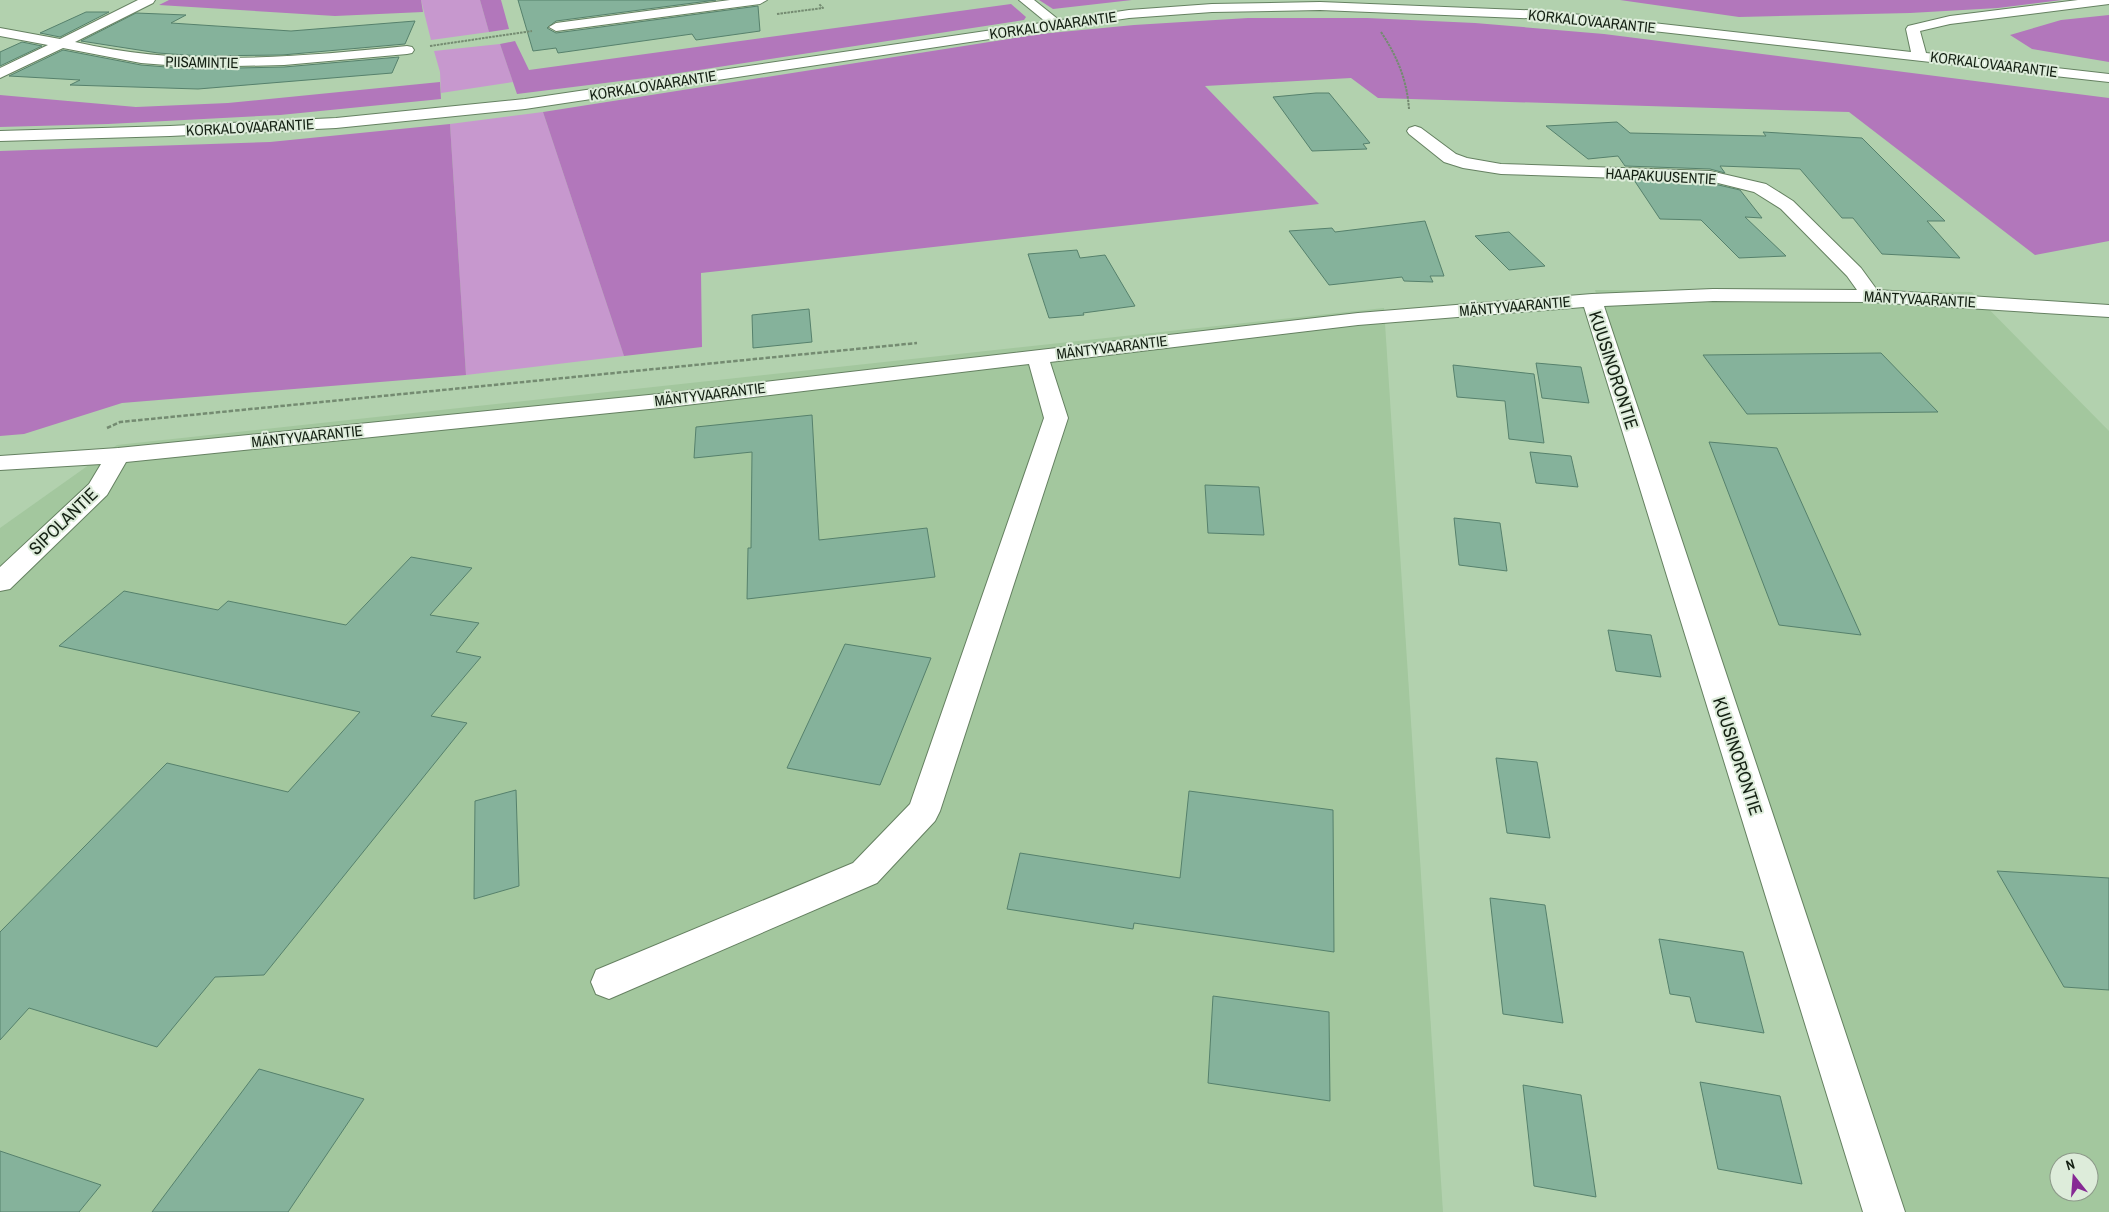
<svg xmlns="http://www.w3.org/2000/svg" width="2109" height="1212" viewBox="0 0 2109 1212" font-family="'Archivo Narrow',sans-serif">
  <style>
    .built { fill: #a3c79e; fill-rule: evenodd }
    .green { fill: #c798ce }
    .forest { fill: #b277bb }
    .building { fill: #85b29b; stroke: #56816c }
    .lines { fill: none; stroke-linecap: round; stroke-linejoin: round }
    .minor-casing { stroke: #658161; stroke-width: 2 }
    .tertiary-casing { stroke: #658161; stroke-width: 2 }
    .path-far1 { stroke: #748b71; stroke-width: 2; stroke-dasharray: 2.5 1; stroke-linecap: butt }
    .path { stroke: #748b71; stroke-width: 2.5; stroke-dasharray: 4.5 2; stroke-linecap: butt }
    .minor { fill: #fff; fill-rule: evenodd }
    .tertiary { fill: #fff; fill-rule: evenodd }
    .labels { text-anchor: middle; dominant-baseline: central; stroke-width: 4; stroke-linejoin: round; paint-order: stroke }
    .far-street-label { font-size: 15px; fill: #142013; stroke: #ddecda }
    .street-label { font-size: 18px; fill: #142013; stroke: #ddecda }
  </style>
  <rect width="100%" height="100%" fill="#b2d1ae"/>
  <g class="built">
    <path d="M 1595,290 L 1972,292 L 2109,431 L 2109,1212 L 1886,1212 ZM 2059,1162 L 2089,1162 L 2089,1192 L 2059,1192 Z"/>
    <polygon points="1384,308 1443,1212 0,1212 0,528 117,445"/>
  </g>
  <g class="green">
    <polygon points="421,0 480,0 489,32 431,40"/>
    <polygon points="500,44 513,82 441,93 440,72 434,51"/>
    <polygon points="543,112 624,356 466,375 450,124"/>
  </g>
  <g class="forest">
    <polygon points="169,0 421,0 423,12 335,16 159,5"/>
    <polygon points="480,0 501,0 509,29 489,32"/>
    <polygon points="1039,0 1132,0 1053,9"/>
    <polygon points="1620,0 2062,0 1998,8 1910,13 1739,17"/>
    <polygon points="1011,4 1026,17 1024,20 653,77 517,94 500,44 515,41 529,70"/>
    <polygon points="2109,15 2109,62 2032,49 2010,35 2061,20"/>
    <polygon points="1248,18 1367,18 1475,23 1604,34 2109,98 2109,241 2035,255 1849,112 1378,98 1351,78 1205,86 1319,204 701,273 702,347 624,356 543,112 1040,34 1134,25"/>
    <polygon points="440,82 441,99 280,115 108,124 0,127 0,95 136,107 228,103"/>
    <polygon points="450,124 466,375 122,403 24,434 0,436 0,151 270,142"/>
  </g>
  <g class="building">
    <polygon points="518,0 716,0 556,21 547,28 556,33 758,6 760,31 696,40 692,34 558,53 556,48 533,51"/>
    <polygon points="86,12 109,12 60,37 40,33"/>
    <polygon points="136,13 186,15 171,23 291,31 415,21 405,44 282,55 200,56 158,53 81,41"/>
    <polygon points="22,42 42,46 0,66 0,52"/>
    <polygon points="63,50 141,65 192,69 284,67 399,57 392,73 198,89 70,85 80,80 9,76"/>
    <polygon points="1316,93 1329,93 1370,143 1363,144 1367,149 1312,151 1273,97"/>
    <polygon points="1617,122 1630,133 1766,136 1763,132 1862,138 1945,221 1927,221 1960,258 1882,254 1853,218 1842,218 1800,169 1720,166 1725,173 1710,169 1625,166 1618,156 1588,159 1546,126"/>
    <polygon points="1634,180 1710,183 1740,190 1762,218 1745,217 1786,256 1739,258 1701,220 1660,219"/>
    <polygon points="1425,221 1444,276 1430,276 1433,282 1404,281 1402,277 1329,285 1289,231 1332,228 1335,232"/>
    <polygon points="1509,232 1545,266 1509,270 1475,236"/>
    <polygon points="1077,250 1080,258 1105,255 1135,306 1083,313 1084,315 1049,318 1028,254"/>
    <polygon points="809,309 812,342 753,348 752,315"/>
    <polygon points="1881,353 1938,412 1747,414 1703,355"/>
    <polygon points="1536,363 1581,367 1589,403 1542,398"/>
    <polygon points="1453,365 1534,374 1544,443 1509,439 1505,401 1457,397"/>
    <polygon points="812,415 819,540 927,528 935,577 747,599 748,548 751,548 752,452 694,458 696,427"/>
    <polygon points="1709,442 1777,448 1861,635 1779,625"/>
    <polygon points="1530,452 1571,456 1578,487 1536,483"/>
    <polygon points="1205,485 1259,487 1264,535 1208,533"/>
    <polygon points="1454,518 1500,523 1507,571 1459,565"/>
    <polygon points="411,557 472,568 430,615 479,623 456,652 481,657 431,716 467,723 264,975 215,977 157,1047 29,1008 0,1040 0,932 167,763 288,792 360,712 59,646 124,591 218,610 228,601 346,625"/>
    <polygon points="1608,630 1651,635 1661,677 1616,671"/>
    <polygon points="845,644 931,658 880,785 787,768"/>
    <polygon points="1496,758 1537,762 1550,838 1507,833"/>
    <polygon points="516,790 519,886 474,899 475,801"/>
    <polygon points="1189,791 1333,810 1334,952 1134,923 1133,929 1007,909 1020,853 1180,878"/>
    <polygon points="1997,871 2109,878 2109,990 2064,987"/>
    <polygon points="1490,898 1545,905 1563,1023 1503,1014"/>
    <polygon points="1659,939 1743,952 1764,1033 1696,1022 1690,997 1670,994"/>
    <polygon points="1213,996 1329,1012 1330,1101 1208,1083"/>
    <polygon points="259,1069 364,1099 288,1212 152,1212"/>
    <polygon points="1700,1082 1780,1096 1802,1184 1718,1169"/>
    <polygon points="1523,1085 1581,1095 1596,1197 1534,1186"/>
    <polygon points="0,1151 101,1185 79,1212 0,1212"/>
  </g>
  <g class="lines">
    <defs>
      <g id="minor">
        <path d="M 138,0 L 155,0 L 153,3 L 75,42 C 187,68 294,57 407,46 L 412,47 L 414,50 L 412,53 L 407,54 L 284,65 L 192,67 L 141,63 L 63,48 L 0,78 L 0,68 L 48,45 L 0,36 L 0,28 L 60,39 Z"/>
        <polygon points="730,0 767,0 760,4 556,31 549,27 556,23"/>
        <polygon points="1019,0 1034,0 1064,24 1062,27 1052,27"/>
        <polygon points="1415,126 1421,128 1456,154 1467,158 1501,164 1710,171 1766,184 1793,201 1861,268 1877,290 2109,305 2109,317 1871,302 1713,301 1604,306 1905,1212 1863,1212 1584,307 1358,325 1050,362 1068,418 940,811 935,821 877,883 609,999 596,994 591,982 596,970 853,863 910,804 1044,418 1029,364 669,407 126,462 107,495 10,589 0,591 0,567 89,484 101,464 0,470 0,456 118,448 669,393 1358,313 1592,294 1713,289 1857,290 1847,276 1781,209 1754,192 1710,181 1501,174 1463,168 1444,162 1409,134 1407,131 1409,128"/>
      </g>
      <polygon id="tertiary" points="2078,0 2109,0 2109,4 1950,24 1920,31 1926,53 2109,74 2109,82 1546,19 1320,10 1212,12 1129,18 525,109 336,128 170,136 0,141 0,131 170,126 336,118 525,99 1129,10 1212,4 1320,2 1546,11 1911,52 1906,29 1908,26 1950,16"/>
    </defs>
    <use href="#minor" class="minor-casing"/>
    <use href="#tertiary" class="tertiary-casing"/>
    <g class="path-far1">
      <polyline points="777,14 823,8 819,4"/>
      <path d="M 1381,32 C 1397,56 1407,80 1409,109"/>
      <polyline points="430,46 532,31"/>
    </g>
    <polyline class="path" points="107,428 120,422 917,343"/>
    <use href="#minor" class="minor"/>
    <use href="#tertiary" class="tertiary"/>
  </g>
  <g class="labels">
    <g class="far-street-label">
      <text transform="translate(1592 21) rotate(6)">KORKALOVAARANTIE</text>
      <text transform="translate(1053 25) rotate(-8)">KORKALOVAARANTIE</text>
      <text transform="translate(202 62) rotate(1)">PIISAMINTIE</text>
      <text transform="translate(1994 64) rotate(7)">KORKALOVAARANTIE</text>
      <text transform="translate(653 85) rotate(-9)">KORKALOVAARANTIE</text>
      <text transform="translate(250 127) rotate(-3)">KORKALOVAARANTIE</text>
      <text transform="translate(1661 176) rotate(3)">HAAPAKUUSENTIE</text>
      <text transform="translate(1920 299) rotate(3)">MÄNTYVAARANTIE</text>
      <text transform="translate(1515 306) rotate(-5)">MÄNTYVAARANTIE</text>
      <text transform="translate(1112 347) rotate(-7)">MÄNTYVAARANTIE</text>
      <text transform="translate(710 394) rotate(-7)">MÄNTYVAARANTIE</text>
      <text transform="translate(307 436) rotate(-6)">MÄNTYVAARANTIE</text>
    </g>
    <g class="street-label">
      <text transform="translate(1614 370) rotate(72)">KUUSINORONTIE</text>
      <text transform="translate(63 521) rotate(-44)">SIPOLANTIE</text>
      <text transform="translate(1738 756) rotate(72)">KUUSINORONTIE</text>
    </g>
  </g>
  <g transform="translate(2074 1177) rotate(343)"><circle r="24" fill="#ddecda" stroke="#8d9a8a"/>
  <path d="M0-4L9 19L0 12L-9 19Z" fill="#862994"/>
  <text y="-8" font-size="14" font-weight="bold" text-anchor="middle" fill="#142013">N</text>
  </g>
</svg>
